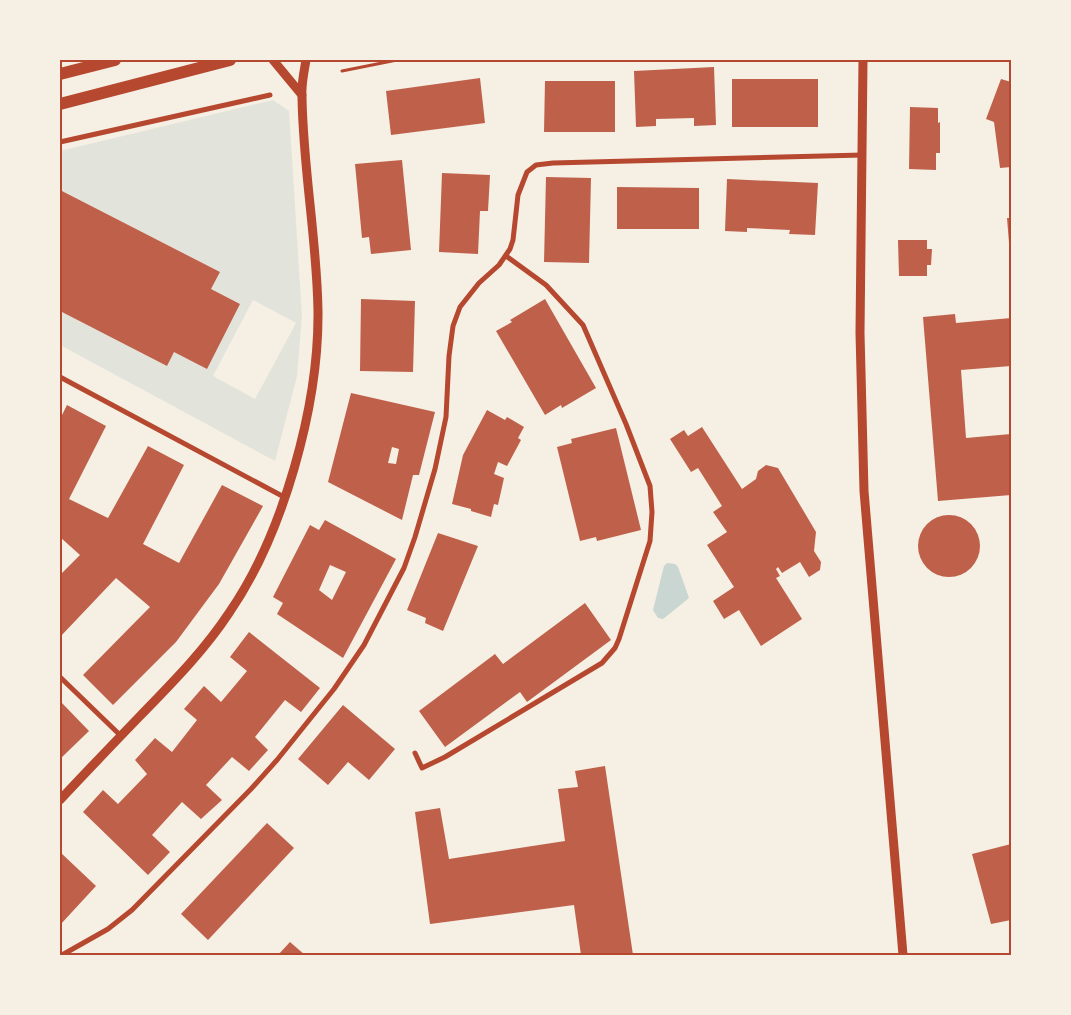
<svg xmlns="http://www.w3.org/2000/svg" width="1071" height="1015" viewBox="0 0 1071 1015" font-family="'PT Sans',sans-serif">
  <style>
    .green { fill: #e2e4dc; fill-rule: evenodd }
    .water { fill: #c9d6d2 }
    .building { fill: #bf614a; fill-rule: evenodd }
    .lines { fill: none; stroke-linecap: round; stroke-linejoin: round }
    .path { stroke: #b5482f; stroke-width: 3 }
    .minor { stroke: #b5482f; stroke-width: 5 }
    .tertiary { stroke: #b5482f; stroke-width: 9 }
    .primary { stroke: #b5482f; stroke-width: 12 }
    .neatline { fill: none; stroke: #b5482f; stroke-width: 2 }
  </style>
  <rect width="100%" height="100%" fill="#f6efe4"/>
  <path class="green" d="M 273,100 L 289,111 L 302,316 L 297,376 L 275,461 L 60,345 L 60,311 L 167,366 L 174,352 L 240,304 L 211,289 L 220,272 L 60,190 L 60,151 ZM 253,300 L 296,323 L 255,399 L 213,376 Z"/>
  <polygon class="water" points="667,563 675,564 678,567 689,598 663,619 658,618 653,610 664,566"/>
  <g class="building">
    <polygon points="714,67 716,125 694,126 694,118 656,119 656,126 636,127 634,71"/>
    <polygon points="480,78 485,123 391,135 386,91"/>
    <rect x="732" y="79" width="86" height="48"/>
    <polygon points="1001,79 1011,82 1011,167 1000,168 994,122 986,119"/>
    <polygon points="545,81 615,81 615,132 544,132"/>
    <polygon points="910,107 938,108 938,123 940,122 940,153 936,153 936,170 909,169"/>
    <polygon points="402,160 411,250 371,254 369,237 362,238 355,164"/>
    <polygon points="442,173 490,175 488,211 480,211 478,254 439,252"/>
    <polygon points="546,177 591,178 589,263 544,262"/>
    <polygon points="727,179 818,183 815,235 789,234 790,230 747,228 747,232 725,231"/>
    <polygon points="617,187 699,188 699,229 617,229"/>
    <polygon points="60,190 220,272 211,289 240,304 207,369 174,352 167,366 60,311"/>
    <polygon points="1007,218 1011,218 1011,255 1010,255"/>
    <polygon points="898,240 927,240 927,249 932,249 931,265 927,265 927,276 899,276"/>
    <polygon points="361,299 415,301 413,372 360,371"/>
    <polygon points="545,299 596,388 562,408 561,405 545,415 496,331 512,322 510,320"/>
    <polygon points="955,314 956,323 1011,318 1011,366 961,370 966,438 1011,434 1011,495 938,501 923,317"/>
    <path d="M 351,393 L 435,412 L 419,475 L 413,475 L 402,520 L 328,482 ZM 392,447 L 399,449 L 396,464 L 388,463 Z"/>
    <polygon points="67,405 106,426 69,499 108,518 148,446 184,465 143,544 179,563 222,485 263,506 219,584 176,642 113,705 83,675 150,607 116,578 60,637 60,575 80,555 60,537 60,419"/>
    <polygon points="487,410 505,420 507,417 524,427 518,438 521,440 507,466 498,462 494,474 504,478 498,505 494,504 491,517 471,511 471,509 452,504 463,455"/>
    <polygon points="702,427 742,489 756,479 758,471 766,465 778,468 816,532 814,551 821,562 820,570 809,577 800,562 782,573 778,567 776,569 780,576 776,578 802,619 761,646 739,610 724,619 713,601 734,587 707,545 727,532 713,512 722,506 698,468 691,472 670,439 684,430 688,436"/>
    <polygon points="616,428 641,530 597,541 596,537 580,541 557,447 572,443 571,439"/>
    <circle cx="949" cy="546" r="31"/>
    <path d="M 325,520 L 396,559 L 343,658 L 277,614 L 283,603 L 273,597 L 310,525 L 319,530 ZM 330,565 L 346,572 L 332,600 L 319,590 Z"/>
    <polygon points="438,533 478,546 443,631 425,623 426,618 407,610"/>
    <polygon points="585,603 611,640 527,702 520,692 445,747 419,711 495,654 503,664"/>
    <polygon points="249,632 320,688 301,712 285,700 255,737 268,750 249,771 232,757 206,785 222,800 201,819 182,802 152,835 170,852 148,875 83,812 103,790 118,804 147,774 135,760 155,738 172,752 197,720 184,709 204,686 221,702 247,671 230,657"/>
    <polygon points="60,701 89,731 60,759"/>
    <polygon points="343,705 395,749 369,780 348,762 328,785 298,759"/>
    <polygon points="605,766 633,955 581,955 574,905 430,924 415,812 440,808 449,859 565,841 558,789 578,787 575,771"/>
    <polygon points="267,823 294,848 208,940 181,914"/>
    <polygon points="1011,844 1011,894 1009,894 1011,899 1011,920 991,924 972,854"/>
    <polygon points="60,852 96,886 60,925"/>
    <polygon points="290,942 305,955 278,955"/>
  </g>
  <g class="lines">
    <polyline class="path" points="342,71 397,60"/>
    <g class="minor">
      <polyline points="60,142 270,95"/>
      <polyline points="60,377 284,497"/>
      <polyline points="60,677 121,736"/>
      <polyline points="415,753 422,768 445,757 602,663 615,648 619,639 650,541 652,512 650,486 626,424 583,325 546,285 506,256"/>
      <polyline points="62,955 108,929 132,910 251,789 277,760 334,689 364,645 404,568 415,537 435,469 446,417 449,356 453,326 460,307 479,283 499,265 510,249 513,240 518,195 527,172 536,165 553,163 863,155"/>
    </g>
    <g class="tertiary">
      <polyline points="273,60 302,95"/>
      <polyline points="863,60 860,333 864,491 903,955"/>
      <path d="M 60,800 C 86,772 113,744 140,716 C 171,684 204,651 229,613 C 283,535 319,406 318,311 C 317,240 303,169 302,97 C 301,85 304,72 306,60"/>
    </g>
    <g class="primary">
      <polyline points="60,74 115,60"/>
      <polyline points="60,104 230,60"/>
    </g>
  </g>
  <rect width="1071" height="1015" fill="none" stroke="#f6efe4" stroke-width="122"/>
  <rect x="61" y="61" width="949" height="893" class="neatline"/>
</svg>
